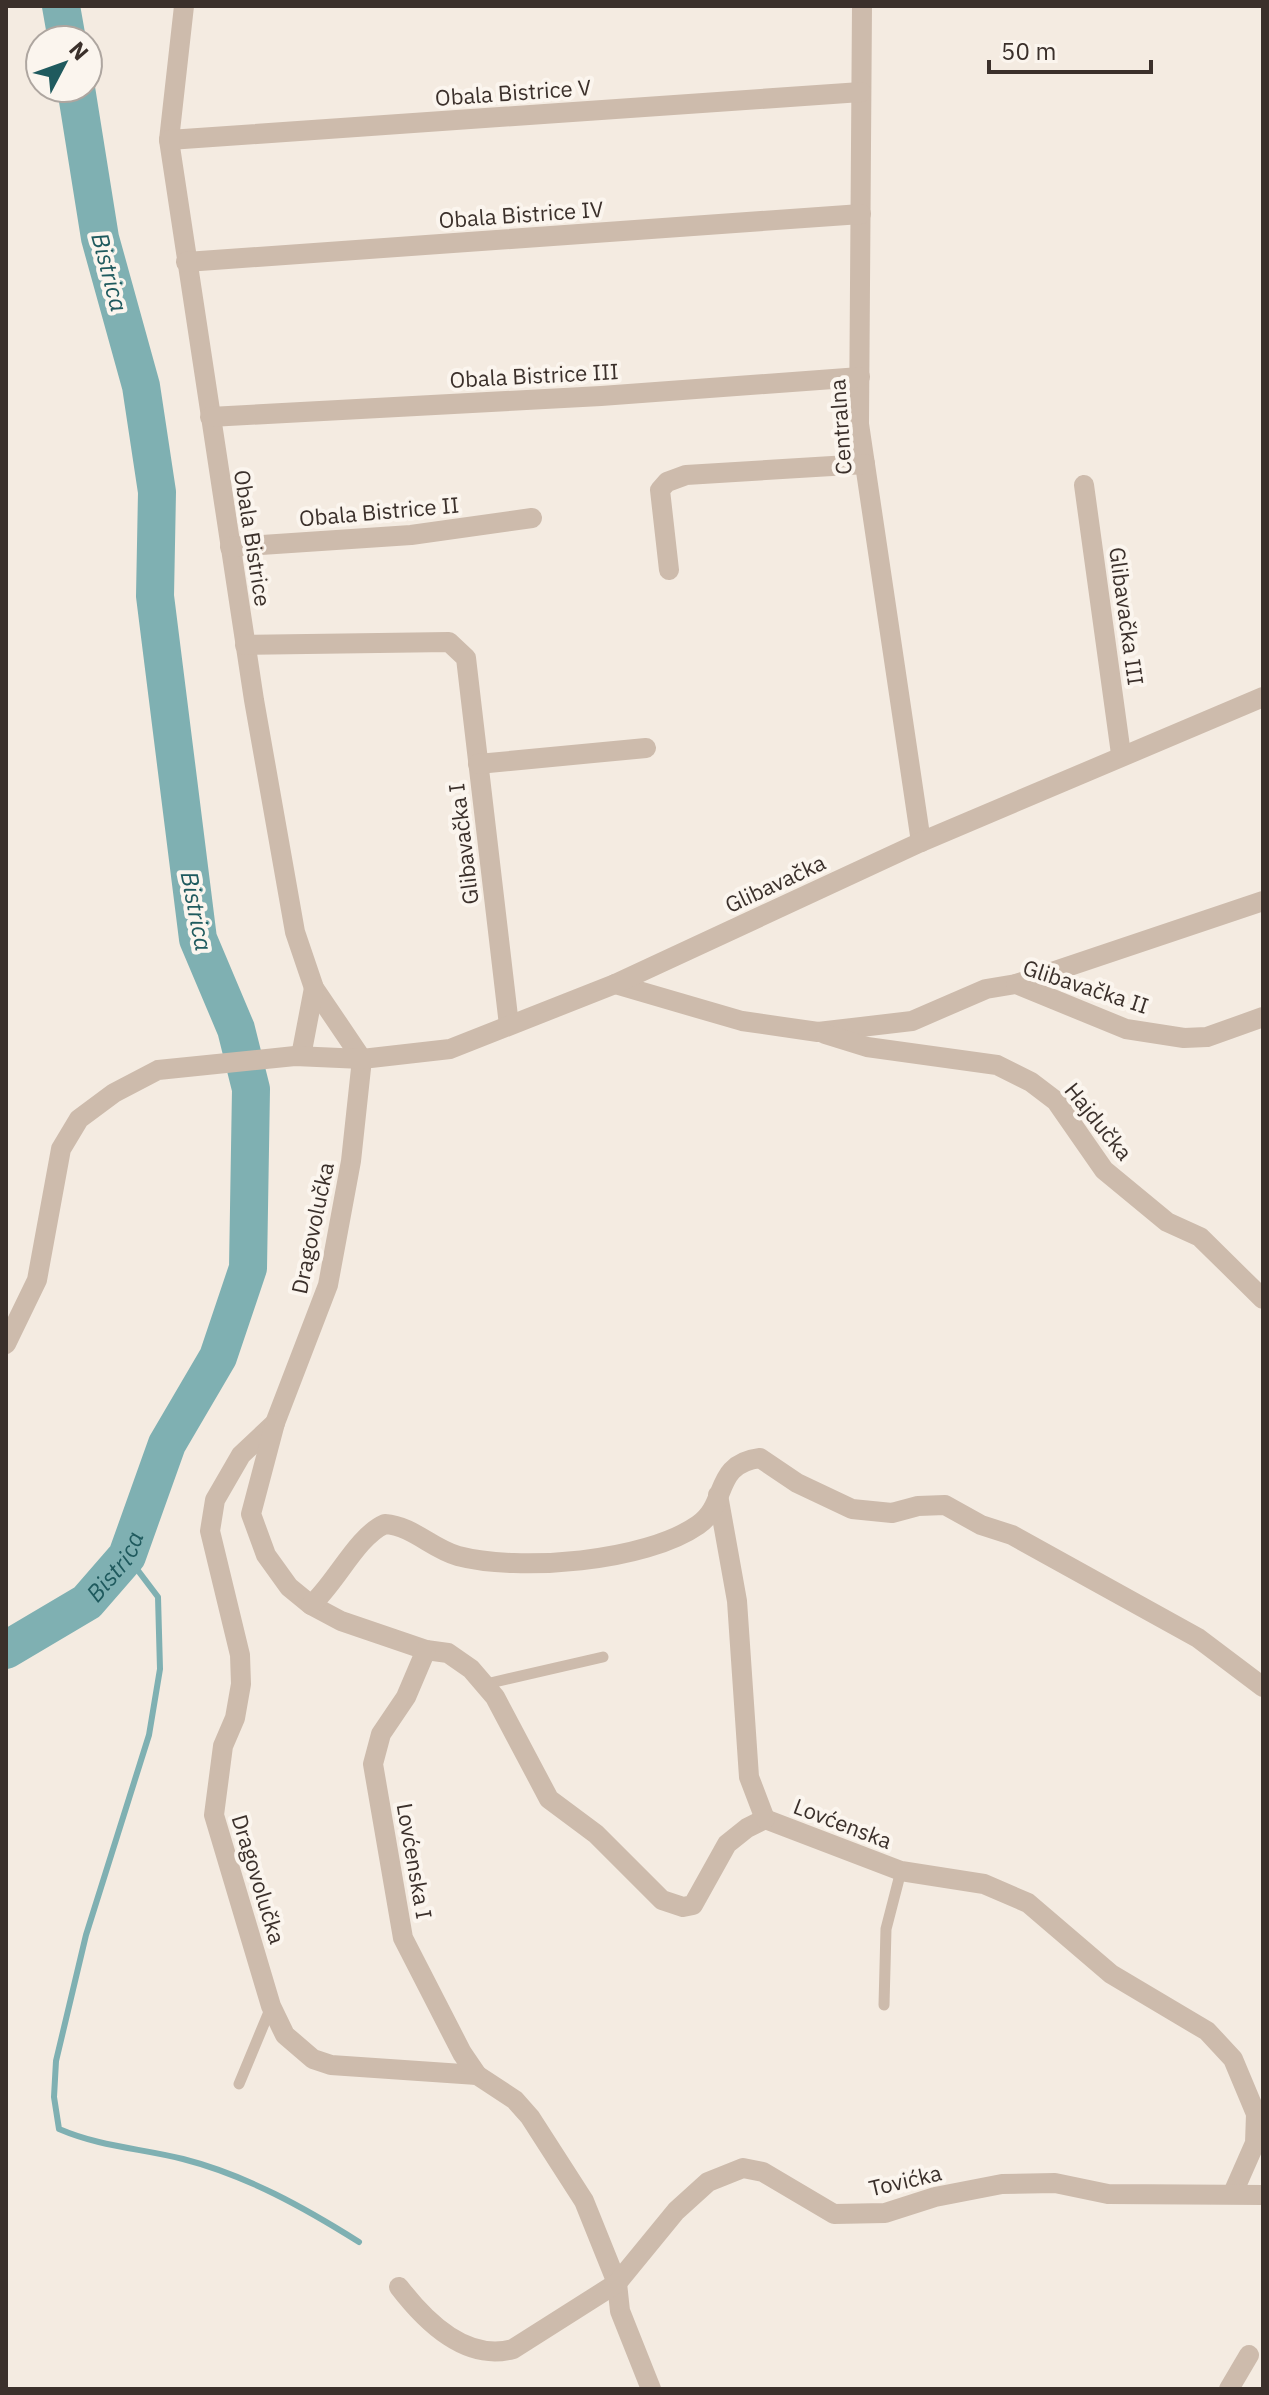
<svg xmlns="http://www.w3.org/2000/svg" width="1269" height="2395" viewBox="0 0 1269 2395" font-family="'IBM Plex Sans',sans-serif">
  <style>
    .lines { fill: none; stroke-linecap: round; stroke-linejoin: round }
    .stream { stroke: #7fb0b2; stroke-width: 6 }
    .river { stroke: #7fb0b2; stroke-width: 38 }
    .service { stroke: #cdbbac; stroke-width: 11 }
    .minor { stroke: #cdbbac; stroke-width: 20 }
    .labels { text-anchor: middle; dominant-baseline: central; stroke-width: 8; stroke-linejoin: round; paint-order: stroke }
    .street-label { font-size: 22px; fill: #3b302b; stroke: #fbf5ee }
    .water-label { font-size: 24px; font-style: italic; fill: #1f5a5e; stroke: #fbf5ee }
  </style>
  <rect width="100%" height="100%" fill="#f4ebe1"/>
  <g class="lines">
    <path class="stream" d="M 127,1556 L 158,1597 L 160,1669 L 149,1735 L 86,1935 L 56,2061 L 54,2097 L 59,2129 C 101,2147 139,2148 183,2159 C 246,2175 305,2208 359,2242"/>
    <g class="river">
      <polyline points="61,6 67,40"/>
      <path id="s1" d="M 6,1650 L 87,1602 L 127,1556 L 167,1444 L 218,1357 L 248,1268 L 251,1089 L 236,1029 L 198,939 L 155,596 L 157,492 L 141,386 L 100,238 L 76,88"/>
    </g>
    <g class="service">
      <polyline points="486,1684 603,1657"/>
      <polyline points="884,2005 886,1929 901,1871"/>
      <polyline points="239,2084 271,2007"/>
    </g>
    <g class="minor">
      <polyline points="184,6 169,140 254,700 295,932 314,988 362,1059"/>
      <polyline points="862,6 859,424 921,842"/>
      <polyline points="169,140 861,92"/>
      <polyline points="186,262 861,214"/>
      <polyline points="210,417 601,396 860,377"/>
      <polyline points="1084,485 1121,754"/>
      <polyline points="230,547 411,535 532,518"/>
      <polyline points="669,570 660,490 667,482 686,475 865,464"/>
      <polyline points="245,645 449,642 466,658 509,1025"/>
      <polyline points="478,764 646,748"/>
      <polyline points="615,984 742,1021 818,1032 912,1021 986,989 1016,984 1126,1029 1184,1038 1207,1037 1263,1017"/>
      <polyline points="1016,984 1263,901"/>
      <polyline points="825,1034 867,1047 997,1065 1031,1082 1056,1101 1104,1170 1167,1222 1200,1237 1263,1299"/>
      <polyline points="301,1056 314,988"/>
      <polyline points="362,1059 351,1161 328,1285 275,1423 241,1455 215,1500 210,1531 240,1655 241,1684 235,1718 223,1746 214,1815 271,2006 285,2035 313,2059 331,2065 477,2075 515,2100 530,2117 584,2201 617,2283 620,2311 651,2389"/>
      <polyline points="6,1344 37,1280 61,1149 79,1119 114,1093 158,1070 295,1056 362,1059 450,1049 615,984 921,842 1263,697"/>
      <polyline points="275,1423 251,1514 266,1555 289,1587 311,1605 341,1621 426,1650 448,1653 471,1669 495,1697 549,1799 596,1834 662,1900 683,1907 693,1905 727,1844 747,1828 765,1819 901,1871 984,1884 1028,1903 1111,1974 1207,2031 1233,2059 1256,2114 1255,2143 1233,2193"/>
      <polyline points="718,1495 737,1601 749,1777 765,1819"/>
      <path d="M 311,1605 C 336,1583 357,1536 385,1524 C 413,1526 432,1549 458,1556 C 519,1572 645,1562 698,1525 C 729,1504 712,1464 760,1458 L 797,1483 L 852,1509 L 892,1513 L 918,1506 L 945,1505 L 981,1525 L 1012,1535 L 1198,1638 L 1263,1687"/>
      <polyline points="426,1650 406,1697 381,1734 373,1764 403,1938 462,2053 477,2075"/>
      <path d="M 399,2287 C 425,2321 465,2362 513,2349 L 617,2283 L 676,2211 L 708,2182 L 743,2168 L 763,2172 L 834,2214 L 885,2213 L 935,2197 L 1002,2184 L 1055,2183 L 1108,2194 L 1263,2195"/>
      <polyline points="1229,2389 1249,2355"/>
    </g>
  </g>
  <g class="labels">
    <g class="street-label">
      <text transform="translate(513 92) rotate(-4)">Obala Bistrice V</text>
      <text transform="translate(521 214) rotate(-4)">Obala Bistrice IV</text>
      <text transform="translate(534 375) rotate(-3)">Obala Bistrice III</text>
      <text transform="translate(840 427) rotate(-94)">Centralna</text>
      <text transform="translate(379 511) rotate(-5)">Obala Bistrice II</text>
      <text transform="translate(253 538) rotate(81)">Obala Bistrice</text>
      <text transform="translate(1127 616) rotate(82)">Glibavačka III</text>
      <text transform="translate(463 844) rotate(-97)">Glibavačka I</text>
      <text transform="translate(775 883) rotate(-25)">Glibavačka</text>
      <text transform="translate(1086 986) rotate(18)">Glibavačka II</text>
      <text transform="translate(1099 1121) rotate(51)">Hajdučka</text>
      <text transform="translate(312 1228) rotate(-78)">Dragovolučka</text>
      <text transform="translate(843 1823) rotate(21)">Lovćenska</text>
      <text transform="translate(415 1861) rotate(80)">Lovćenska I</text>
      <text transform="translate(259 1879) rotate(73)">Dragovolučka</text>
      <text transform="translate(905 2180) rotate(-13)">Tovićka</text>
    </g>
    <g class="water-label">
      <text transform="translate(110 272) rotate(75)">Bistrica</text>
      <text transform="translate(197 911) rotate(79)">Bistrica</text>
      <text stroke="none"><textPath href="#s1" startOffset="140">Bistrica</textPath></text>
    </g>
  </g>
  <rect width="1269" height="2395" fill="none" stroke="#3b302b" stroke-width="16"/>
  <g transform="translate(64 64) rotate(49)"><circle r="38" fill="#fbf5ee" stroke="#aea6a0" stroke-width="2"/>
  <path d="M0-6L14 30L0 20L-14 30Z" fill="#1f5a5e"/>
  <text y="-12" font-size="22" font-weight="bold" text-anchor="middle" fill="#3b302b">N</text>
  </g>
  <path d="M989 60v12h162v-12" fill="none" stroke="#3b302b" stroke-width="4"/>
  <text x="1001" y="60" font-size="24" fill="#3b302b" stroke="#fbf5ee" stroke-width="6" paint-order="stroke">50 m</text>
</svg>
